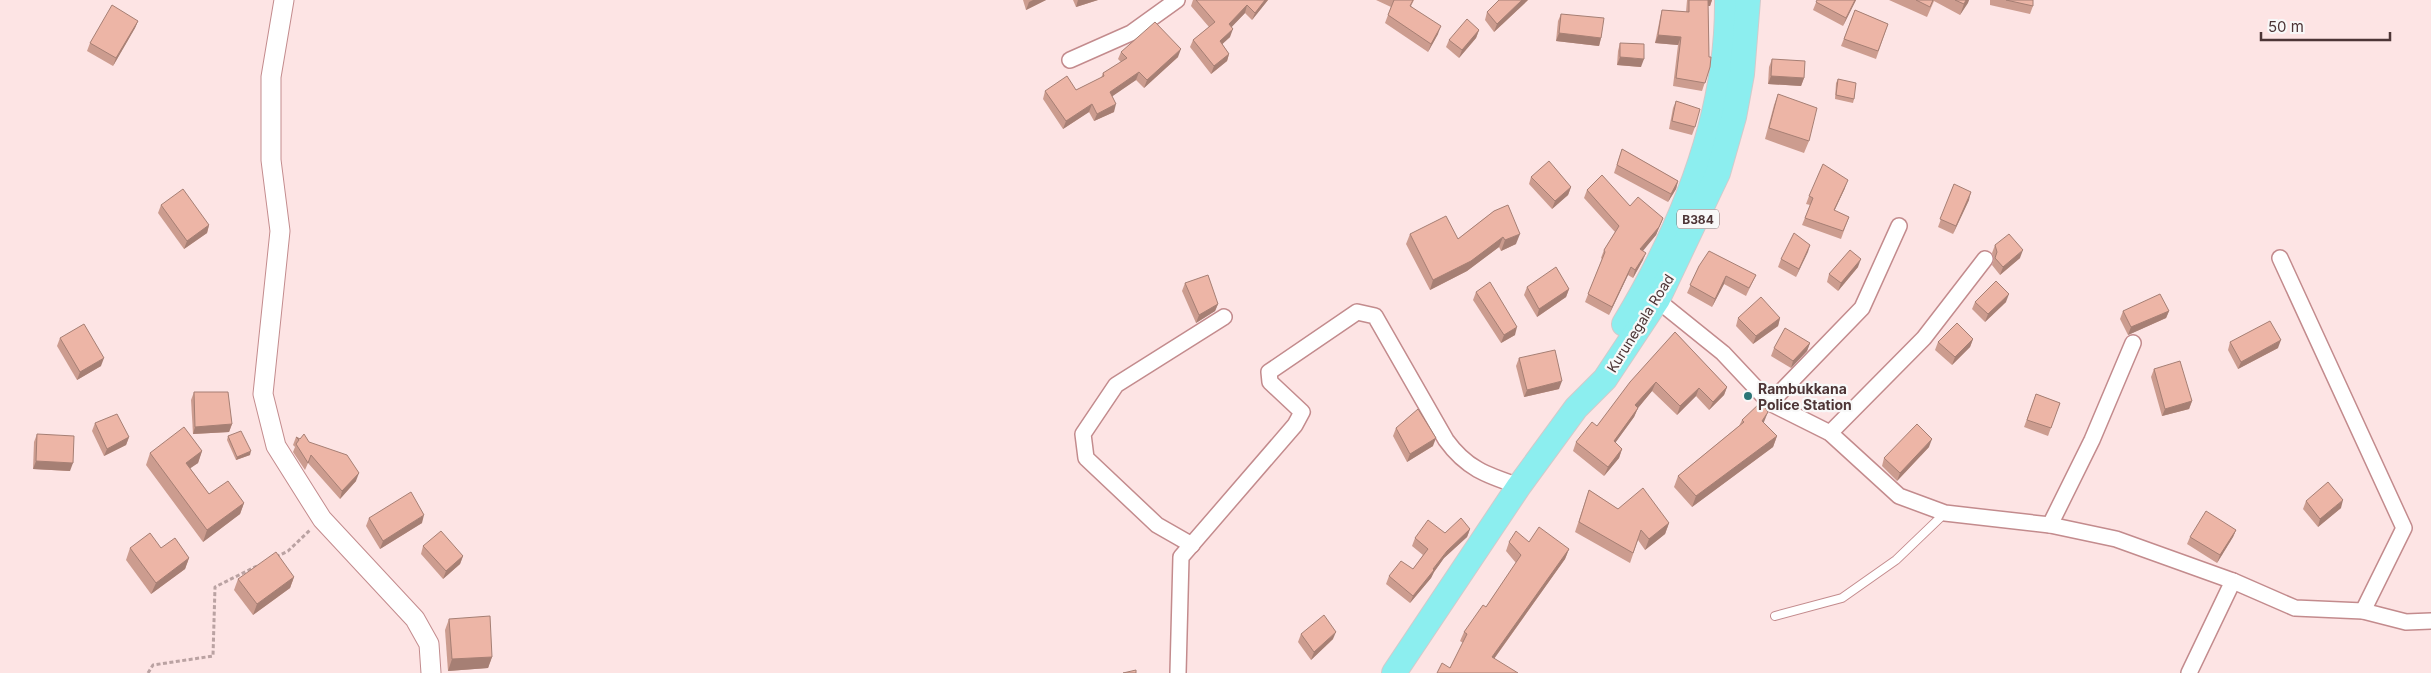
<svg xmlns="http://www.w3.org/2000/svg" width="2431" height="673" viewBox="0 0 2431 673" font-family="Inter,sans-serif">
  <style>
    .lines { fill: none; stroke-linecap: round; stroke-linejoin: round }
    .service-casing { stroke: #c38b8d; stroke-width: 10 }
    .minor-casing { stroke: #c38b8d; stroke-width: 18 }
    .tertiary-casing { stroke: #c38b8d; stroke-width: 21 }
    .primary-casing { stroke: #d1cacb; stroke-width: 26 }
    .path { stroke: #baa2a2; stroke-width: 3; stroke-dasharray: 4 2.5; stroke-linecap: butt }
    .service { stroke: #fff; stroke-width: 8 }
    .minor { stroke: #fff; stroke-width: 15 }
    .tertiary { stroke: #fff; stroke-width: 19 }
    .primary { stroke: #8ceeef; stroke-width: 24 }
    .wall { fill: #cc9c8f }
    .shaded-wall { fill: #a67f74 }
    .building { fill: #edb5a6; stroke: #a67f74 }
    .poi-dot { fill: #2b7576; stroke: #f8f8f8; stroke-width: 2 }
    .labels { text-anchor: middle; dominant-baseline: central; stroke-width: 4.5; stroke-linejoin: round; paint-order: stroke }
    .shield { fill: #f8f8f8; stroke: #807070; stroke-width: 1 }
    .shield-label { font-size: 12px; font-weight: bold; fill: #4d3536 }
    .street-label { font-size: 14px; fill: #4d3536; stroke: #f8f8f8 }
    .poi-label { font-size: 14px; font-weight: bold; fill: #4d3536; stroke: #f8f8f8; text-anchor: start }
  </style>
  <rect width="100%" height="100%" fill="#fde4e4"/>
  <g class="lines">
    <defs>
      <polyline id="service" points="1775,616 1842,598 1896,560 1945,513"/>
      <g id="minor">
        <polyline points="1070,60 1131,33 1177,0"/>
        <polyline points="2280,258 2404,528 2363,611"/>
        <polyline points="1651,295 1723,353 1770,403 1830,433 1899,496 1945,513 2050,525 2116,539 2233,581 2295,608 2363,611 2406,622 2431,621"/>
        <polyline points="1770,403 1862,308 1899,226"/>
        <polyline points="1830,433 1924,338 1985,259"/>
        <polyline points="2050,525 2092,440 2133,343"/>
        <polyline points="1192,545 1157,525 1086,458 1083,434 1116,385 1224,317"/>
        <path d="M 1178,673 L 1181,557 L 1295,425 L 1302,412 L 1270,382 L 1269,372 L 1357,312 L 1375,316 L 1446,440 C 1466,468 1486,475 1519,486"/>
        <polyline points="2189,673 2233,581"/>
      </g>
      <polyline id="tertiary" points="284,0 271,77 271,160 280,231 263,394 276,446 322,519 415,619 429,644 431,673"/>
      <g id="primary">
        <path d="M 1624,324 C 1683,226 1728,116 1727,0"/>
        <polyline points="1394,673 1519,486 1576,408 1605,379 1658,299 1718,173 1734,117 1742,74 1748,0"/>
      </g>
    </defs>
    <use href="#service" class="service-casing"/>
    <use href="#minor" class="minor-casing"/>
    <use href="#tertiary" class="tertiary-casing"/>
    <use href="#primary" class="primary-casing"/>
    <g class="path">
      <polyline points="276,557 288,551 310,530"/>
      <polyline points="148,673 153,665 213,656 215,587 257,566"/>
    </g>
    <use href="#service" class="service"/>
    <use href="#minor" class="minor"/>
    <use href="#tertiary" class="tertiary"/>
    <use href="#primary" class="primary"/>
  </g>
  <g class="wall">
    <polygon points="1023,0 1046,0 1026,10"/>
    <polygon points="1073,0 1098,0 1076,7"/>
    <polygon points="1193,0 1268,0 1252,20 1245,13 1231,27 1230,37 1222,44 1229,54 1227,61 1211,74 1190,47 1193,40 1209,27 1191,6"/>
    <polygon points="1376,0 1414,0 1411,6 1438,34 1428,52 1385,23 1391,7"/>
    <polygon points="1528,0 1494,32 1485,20 1487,12"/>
    <polygon points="1687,0 1712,0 1710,6 1708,6 1709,57 1710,67 1702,91 1673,86 1678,45 1655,43 1660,18 1662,10 1686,12"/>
    <polygon points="1817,0 1856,0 1843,26 1813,10"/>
    <polygon points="1889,0 1969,0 1960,15 1934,1 1927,17"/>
    <polygon points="1990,0 2033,0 2033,6 2030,14 1990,5"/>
    <polygon points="1855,10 1888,24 1876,59 1841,46"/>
    <polygon points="1561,14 1601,38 1599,46 1556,41 1558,21"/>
    <polygon points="138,21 135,28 113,66 87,51 90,43"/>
    <polygon points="1479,30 1476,38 1459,58 1446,47 1449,40"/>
    <polygon points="1620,43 1641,67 1617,65 1618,51"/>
    <polygon points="1121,52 1178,57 1144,88 1136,80 1112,96 1114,112 1094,121 1089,112 1063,129 1043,99 1045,91 1076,90 1101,78 1103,73 1121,62 1118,59"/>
    <polygon points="1772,59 1804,78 1801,86 1768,84 1769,67"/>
    <polygon points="1838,79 1854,99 1853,103 1835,99 1836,83"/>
    <polygon points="1778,94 1809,141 1804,153 1765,139 1774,105"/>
    <polygon points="1676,101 1695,127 1692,135 1669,129 1673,108"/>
    <polygon points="1622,149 1678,181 1676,189 1668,202 1614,173"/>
    <polygon points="1531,177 1571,187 1568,195 1552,209 1529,184"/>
    <polygon points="1954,184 1969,200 1953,234 1938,227"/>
    <polygon points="1845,188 1834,211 1849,217 1841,239 1802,225 1810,205 1806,204 1809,196"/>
    <polygon points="1587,190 1663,218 1656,235 1643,250 1643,260 1633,278 1628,275 1609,315 1585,302 1602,259 1601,258 1604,250 1615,232 1584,198"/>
    <polygon points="161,205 209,225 207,233 184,249 158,213"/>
    <polygon points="1494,211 1516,244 1501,251 1499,247 1467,271 1430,290 1406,244 1410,234 1458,239"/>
    <polygon points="1810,245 1796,277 1778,267 1781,259"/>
    <polygon points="1995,245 2020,258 2000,275 1992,265 1994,259 1992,253"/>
    <polygon points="1699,266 1756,275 1746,296 1724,284 1712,307 1687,293"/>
    <polygon points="1858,267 1838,291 1827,282 1829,274"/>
    <polygon points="1185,283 1218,304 1215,311 1196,323 1182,291"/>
    <polygon points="1527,287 1569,289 1566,297 1537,317 1524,295"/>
    <polygon points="1476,292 1515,335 1501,343 1473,300"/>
    <polygon points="1975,302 2006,302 1985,322 1972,309"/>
    <polygon points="2123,311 2169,311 2166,318 2128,335 2120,319"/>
    <polygon points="1738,318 1780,318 1778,326 1753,344 1736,326"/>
    <polygon points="1675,332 1727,387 1724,395 1709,410 1696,396 1677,415 1652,391 1638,408 1634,417 1615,443 1622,449 1619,458 1604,476 1573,451 1576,442 1597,426"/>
    <polygon points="60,338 101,366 77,380 57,346"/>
    <polygon points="1973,339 1970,347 1952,365 1935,350 1938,342"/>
    <polygon points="2230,342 2278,348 2238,369 2228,350"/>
    <polygon points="1810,343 1807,351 1791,368 1771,356 1774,348"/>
    <polygon points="1519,358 1559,389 1524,397 1516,366"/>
    <polygon points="2154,369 2192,401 2189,409 2162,416 2151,377"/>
    <polygon points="194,392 232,424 229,432 193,434 191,400"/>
    <polygon points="2036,394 2060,403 2048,436 2024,427"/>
    <polygon points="1742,420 1764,423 1777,436 1773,447 1692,507 1674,487 1678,476 1739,426"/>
    <polygon points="95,423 129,437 126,445 104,456 92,431"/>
    <polygon points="1396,428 1433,446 1407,462 1393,436"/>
    <polygon points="37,434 70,471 33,469 34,442"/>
    <polygon points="228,436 250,455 236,460 227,440"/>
    <polygon points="296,437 309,442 356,481 340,499 308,463 305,470 293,452 295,447 293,445"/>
    <polygon points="1929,447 1897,481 1882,466 1884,458"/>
    <polygon points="202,451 198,463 190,468 209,494 244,503 240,514 203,542 146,465 150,453"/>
    <polygon points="1589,490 1618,509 1669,523 1665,534 1645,550 1638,540 1630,563 1575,532"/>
    <polygon points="2306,501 2341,508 2318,527 2303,509"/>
    <polygon points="369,518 422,523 380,549 366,526"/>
    <polygon points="1470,529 1467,537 1444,558 1434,572 1431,578 1410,603 1386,584 1389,576 1413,569 1423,555 1412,546 1415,538"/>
    <polygon points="2236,530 2233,537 2217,563 2187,544 2190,537"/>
    <polygon points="1509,542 1529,542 1569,549 1565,559 1494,659 1450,668 1463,643 1460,641 1464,632 1486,607 1516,563 1506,551"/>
    <polygon points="423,546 463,556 460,564 443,579 421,554"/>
    <polygon points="130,548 161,548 189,558 185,569 151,594 126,560"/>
    <polygon points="294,577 290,588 253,615 234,590 238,579"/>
    <polygon points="449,619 492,657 488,668 448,671 445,630"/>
    <polygon points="1301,634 1333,639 1311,660 1298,642"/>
  </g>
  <g class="shaded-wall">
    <polygon points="1033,0 1046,0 1026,10 1029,2"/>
    <polygon points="1078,0 1098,0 1076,7"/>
    <polygon points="1265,0 1268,0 1252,20 1255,13"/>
    <polygon points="1522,0 1528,0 1494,32 1497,24"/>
    <polygon points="1708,0 1712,0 1710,6 1705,6"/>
    <polygon points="1855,0 1856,0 1843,26 1846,18"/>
    <polygon points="1966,0 1969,0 1968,3 1960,15 1964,4"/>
    <polygon points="1247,5 1245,13 1227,32 1229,24"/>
    <polygon points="138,21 135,28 113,66 116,58"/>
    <polygon points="1441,26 1438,34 1428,52 1431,44"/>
    <polygon points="1233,29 1230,37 1217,49 1220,41"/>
    <polygon points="1479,30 1476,38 1459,58 1462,50"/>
    <polygon points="1559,33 1601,38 1599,46 1556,41"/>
    <polygon points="1658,35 1681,37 1678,45 1655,43"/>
    <polygon points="1181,49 1178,57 1144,88 1147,80"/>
    <polygon points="1229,54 1227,61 1211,74 1214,66"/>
    <polygon points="1620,57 1644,59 1641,67 1617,65"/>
    <polygon points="1139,72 1136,80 1107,100 1110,92"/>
    <polygon points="1771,76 1804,78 1801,86 1768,84"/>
    <polygon points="1092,104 1089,112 1063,129 1066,121"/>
    <polygon points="1116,104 1114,112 1094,121 1097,114"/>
    <polygon points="1848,180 1845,188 1831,218 1834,210"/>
    <polygon points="1678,181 1676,189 1668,202 1671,194"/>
    <polygon points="1571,187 1568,195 1552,209 1555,201"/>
    <polygon points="1971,192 1969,200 1953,234 1956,226"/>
    <polygon points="1663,218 1656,235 1638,257 1640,249"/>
    <polygon points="209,225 207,233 184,249 187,241"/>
    <polygon points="1520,234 1516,244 1501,251 1505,240"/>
    <polygon points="1503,237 1499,247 1467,271 1430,290 1433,280"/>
    <polygon points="1810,245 1808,252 1796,277 1799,269"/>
    <polygon points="2023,250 2020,258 2000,275 2003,267"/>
    <polygon points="1646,253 1643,260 1633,278 1635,270"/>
    <polygon points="1861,259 1858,267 1838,291 1841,283"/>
    <polygon points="1631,267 1628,275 1609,315 1612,307"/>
    <polygon points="1726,276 1724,284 1712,307 1715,299"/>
    <polygon points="1569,289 1566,297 1537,317 1539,309"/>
    <polygon points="2009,294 2006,302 1985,322 1988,314"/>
    <polygon points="1218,304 1215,311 1196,323 1199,315"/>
    <polygon points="2169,311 2166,318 2128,335 2131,327"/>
    <polygon points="1780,318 1778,326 1753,344 1756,336"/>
    <polygon points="1517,327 1515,335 1501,343 1504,335"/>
    <polygon points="1973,339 1970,347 1952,365 1955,357"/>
    <polygon points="2281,340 2278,348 2238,369 2241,362"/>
    <polygon points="1810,343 1807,351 1791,368 1793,361"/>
    <polygon points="104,358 101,366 77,380 80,372"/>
    <polygon points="1562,381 1559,389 1524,397 1527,390"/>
    <polygon points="1656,382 1652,391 1638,408 1634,417 1610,450 1614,441 1635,405"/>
    <polygon points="1727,387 1724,395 1709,410 1713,402"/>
    <polygon points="1699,388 1696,396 1677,415 1680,406"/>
    <polygon points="2192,401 2189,409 2162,416 2165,409"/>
    <polygon points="1768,412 1764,422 1758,431 1762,421"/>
    <polygon points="232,424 229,432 193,434 195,427"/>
    <polygon points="1777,436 1773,447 1692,507 1696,496"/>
    <polygon points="129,437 126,445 104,456 107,449"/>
    <polygon points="1436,438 1433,446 1407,462 1410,454"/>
    <polygon points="1932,439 1929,447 1897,481 1900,473"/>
    <polygon points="1622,449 1619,458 1604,476 1608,467"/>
    <polygon points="202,451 198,463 182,474 186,463"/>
    <polygon points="251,451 250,455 236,460 237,457"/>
    <polygon points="36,461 73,463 70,471 33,469"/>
    <polygon points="359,473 356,481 340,499 342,491"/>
    <polygon points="2343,500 2341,508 2318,527 2320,519"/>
    <polygon points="244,503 240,514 203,542 207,530"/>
    <polygon points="424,515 422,523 380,549 383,541"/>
    <polygon points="1669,523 1665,534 1645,550 1649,539"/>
    <polygon points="1470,529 1467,537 1444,558 1434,572 1431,578 1410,603 1413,596 1447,551"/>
    <polygon points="2236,530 2233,537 2217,563 2220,555"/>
    <polygon points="1569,549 1565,559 1488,667 1492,657"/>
    <polygon points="463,556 460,564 443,579 446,571"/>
    <polygon points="189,558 185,569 151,594 156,583"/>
    <polygon points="294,577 290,588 253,615 257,604"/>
    <polygon points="1336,632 1333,639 1311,660 1314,652"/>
    <polygon points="492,657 488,668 448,671 452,659"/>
  </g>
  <g class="building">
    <polygon points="1196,0 1265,0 1255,13 1247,5 1229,24 1233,29 1220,41 1229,54 1214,66 1193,40 1215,22"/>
    <polygon points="1394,0 1413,0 1410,6 1441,26 1431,44 1388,15"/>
    <polygon points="1499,0 1522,0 1497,24 1487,12"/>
    <polygon points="1689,0 1708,0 1709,57 1711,57 1710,67 1705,83 1676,78 1681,37 1658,35 1662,10 1689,12"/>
    <polygon points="1817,0 1855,0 1846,18 1816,2"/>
    <polygon points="1916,0 1933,0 1930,7"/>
    <polygon points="1955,0 1966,0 1964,4"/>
    <polygon points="2006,0 2033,0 2033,6"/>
    <polygon points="112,5 138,21 116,58 90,43"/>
    <polygon points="1855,10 1888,24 1878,51 1844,39"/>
    <polygon points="1561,14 1604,18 1601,38 1559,33"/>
    <polygon points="1467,19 1479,30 1462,50 1449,40"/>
    <polygon points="1155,22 1181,49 1147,80 1139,72 1110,92 1116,104 1097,114 1092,104 1066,121 1045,91 1067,76 1076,90 1104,76 1103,73 1127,58 1121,52"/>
    <polygon points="1620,43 1644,44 1644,59 1620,57"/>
    <polygon points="1772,59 1805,61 1804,78 1771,76"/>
    <polygon points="1838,79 1856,83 1854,99 1836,95"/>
    <polygon points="1778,94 1817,108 1809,141 1769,128"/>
    <polygon points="1676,101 1700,109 1695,127 1672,121"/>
    <polygon points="1622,149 1678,181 1671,194 1617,165"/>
    <polygon points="1549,161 1571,187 1555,201 1531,177"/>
    <polygon points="1823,164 1848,180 1834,210 1849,217 1843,231 1805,218 1813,198 1809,196"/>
    <polygon points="1602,175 1630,206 1638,197 1663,218 1659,227 1640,249 1646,253 1635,270 1631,267 1612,307 1588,294 1605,252 1604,250 1619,226 1587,190"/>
    <polygon points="1954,184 1971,192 1956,226 1940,219"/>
    <polygon points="183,189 209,225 187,241 161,205"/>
    <polygon points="1508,205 1520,234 1505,240 1503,237 1471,261 1433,280 1410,234 1446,216 1458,239 1494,211"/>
    <polygon points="1794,233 1810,245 1799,269 1781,259"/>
    <polygon points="2009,234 2023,250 2003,267 1995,258 1997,252 1995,245"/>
    <polygon points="1850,250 1861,259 1841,283 1829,274"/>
    <polygon points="1709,251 1756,275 1749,288 1726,276 1715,299 1690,285 1699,266"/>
    <polygon points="1556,267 1569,289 1539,309 1527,287"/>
    <polygon points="1208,275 1218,304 1199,315 1185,283"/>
    <polygon points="1996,281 2009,294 1988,314 1975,302"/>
    <polygon points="1490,282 1517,327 1504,335 1476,292"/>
    <polygon points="2160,294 2169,311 2131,327 2123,311"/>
    <polygon points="1761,297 1780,318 1756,336 1738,318"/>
    <polygon points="2270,321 2281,340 2241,362 2230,342"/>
    <polygon points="1957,323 1973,339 1955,357 1938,342"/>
    <polygon points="84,324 104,358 80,372 60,338"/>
    <polygon points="1785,328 1810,343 1793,361 1774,348"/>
    <polygon points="1675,332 1727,387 1713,402 1699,388 1680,406 1656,382 1635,405 1638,408 1614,441 1622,449 1608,467 1576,442 1592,422 1597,426 1630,382"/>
    <polygon points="1555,350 1562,381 1527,390 1519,358"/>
    <polygon points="2180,361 2192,401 2165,409 2154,369"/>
    <polygon points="194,392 228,392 232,424 195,427"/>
    <polygon points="2036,394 2060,403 2051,428 2027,420"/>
    <polygon points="1761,402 1768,412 1762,421 1777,436 1696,496 1678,476 1744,422 1742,420"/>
    <polygon points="1418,409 1436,438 1410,454 1396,428"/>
    <polygon points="117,414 129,437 107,449 95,423"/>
    <polygon points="1917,424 1932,439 1900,473 1884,458"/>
    <polygon points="184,427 202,451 186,463 209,494 228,481 244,503 207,530 150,453"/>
    <polygon points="241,431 251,451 237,457 228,436"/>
    <polygon points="37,434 74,436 73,463 36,461"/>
    <polygon points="304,434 309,442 347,455 359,473 342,491 311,455 308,463 296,444 299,440 296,437 300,439"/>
    <polygon points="2328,482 2343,500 2320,519 2306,501"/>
    <polygon points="1643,488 1669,523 1649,539 1641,530 1633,553 1579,522 1589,490 1618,509"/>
    <polygon points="411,492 424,515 383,541 369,518"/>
    <polygon points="2206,511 2236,530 2220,555 2190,537"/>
    <polygon points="1461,518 1470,529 1447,551 1433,569 1434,570 1413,596 1389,576 1401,561 1413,569 1428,549 1415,538 1428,520 1445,533"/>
    <polygon points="1539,527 1569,549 1492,657 1518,673 1437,673 1442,663 1450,668 1467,634 1464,632 1483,605 1486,607 1521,555 1509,542 1516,531 1529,542"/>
    <polygon points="441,531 463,556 446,571 423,546"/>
    <polygon points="150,533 161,548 175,538 189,558 156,583 130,548"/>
    <polygon points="276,552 294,577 257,604 238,579"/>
    <polygon points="1324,615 1336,632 1314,652 1301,634"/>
    <polygon points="490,616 492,657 452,659 449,619"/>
    <polygon points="1136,670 1136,673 1123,673"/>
  </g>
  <circle class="poi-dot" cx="1748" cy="396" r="5"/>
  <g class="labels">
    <rect class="shield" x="1677" y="209.5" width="42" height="19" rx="4"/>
    <g class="shield-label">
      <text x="1698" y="219">B384</text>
    </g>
    <g class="street-label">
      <text transform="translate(1640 323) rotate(-58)">Kurunegala Road</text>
    </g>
    <g class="poi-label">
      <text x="1758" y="388">Rambukkana<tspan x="1758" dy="16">Police Station</tspan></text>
    </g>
  </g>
  <path d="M2261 32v8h129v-8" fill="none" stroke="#4d3536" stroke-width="2.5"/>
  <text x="2268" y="32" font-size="15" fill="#4d3536" stroke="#f8f8f8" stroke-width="4" paint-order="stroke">50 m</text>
</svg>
